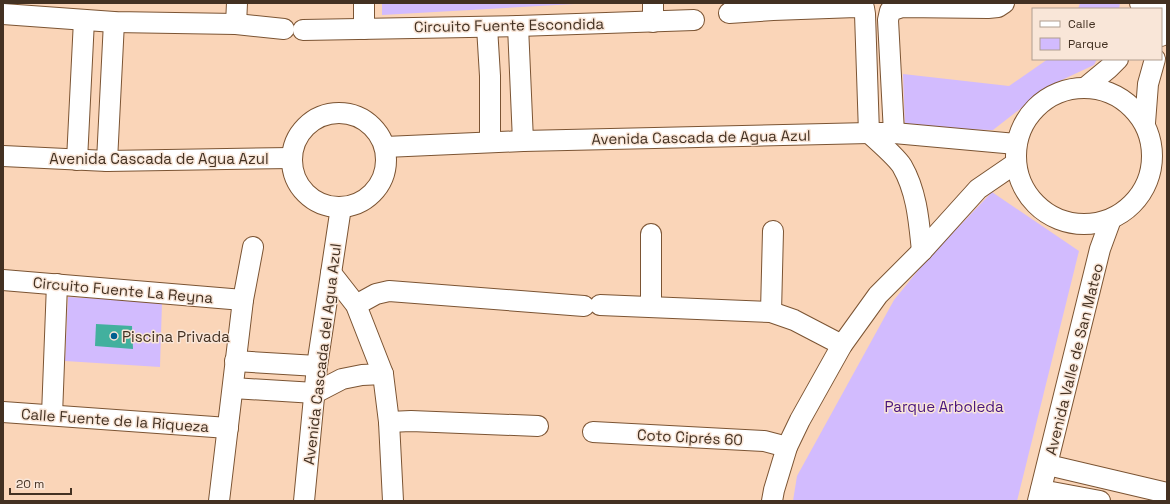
<svg xmlns="http://www.w3.org/2000/svg" width="1170" height="504" viewBox="0 0 1170 504" font-family="'Space Grotesk',sans-serif">
  <style>
    .green { fill: #d2bbfe }
    .water { fill: #42b09e }
    .lines { fill: none; stroke-linecap: round; stroke-linejoin: round }
    .minor-casing { stroke: #7b5433; stroke-width: 22 }
    .minor { stroke: #fff; stroke-width: 20 }
    .poi-dot { fill: #006090; stroke: #f9e6d8; stroke-width: 1.5 }
    .labels { text-anchor: middle; dominant-baseline: central; stroke-width: 3; stroke-linejoin: round; paint-order: stroke }
    .street-label { font-size: 15px; fill: #433122; stroke: #f9e6d8 }
    .poi-label { font-size: 15px; fill: #433122; stroke: #f9e6d8; text-anchor: start }
    .park-label { font-size: 15px; fill: #49157d; stroke: #f9e6d8 }
  </style>
  <rect width="100%" height="100%" fill="#fad5b8"/>
  <g class="green">
    <polygon points="382,3 592,3 382,15"/>
    <polygon points="1080,3 1120,3 1119,9 1078,9"/>
    <polygon points="1048,59 1097,59 1094,65 1051,85 993,130 905,128 903,74 1009,86"/>
    <polygon points="992,192 1079,251 1017,501 793,501 797,476 894,300 925,262"/>
    <polygon points="68,297 162,302 160,367 65,361"/>
  </g>
  <polygon class="water" points="96,324 132,326 133,349 95,346"/>
  <g class="lines">
    <defs>
      <g id="minor">
        <polyline points="364,3 364,29"/>
        <polyline points="653,3 653,22"/>
        <polyline points="1140,3 1167,10"/>
        <path d="M 729,13 L 773,10 L 856,7 L 864,8 L 865,14 L 869,133 C 878,141 897,158 902,166 C 917,192 919,222 922,251"/>
        <polyline points="3,14 114,22 236,24 284,29"/>
        <polyline points="236,24 237,3"/>
        <polyline points="518,26 523,141"/>
        <polyline points="487,27 490,76 490,142"/>
        <polyline points="303,30 518,26 694,20"/>
        <polyline points="1161,36 1167,15"/>
        <polyline points="1086,87 1109,68 1118,59"/>
        <circle cx="1084" cy="156" r="68"/>
        <circle cx="339" cy="160" r="47"/>
        <polyline points="1145,123 1148,84 1155,59"/>
        <polyline points="894,133 888,20 890,11 902,7 988,8 998,7 1004,3"/>
        <polyline points="385,147 523,141 869,133 894,133 1016,144"/>
        <polyline points="3,156 107,161 291,158"/>
        <polyline points="77,160 84,20"/>
        <polyline points="107,161 114,22"/>
        <polyline points="331,273 356,305 383,374 389,422 393,501"/>
        <polyline points="3,280 243,300"/>
        <polyline points="356,305 376,294 389,291 584,306"/>
        <polyline points="600,305 771,312 794,320 842,345"/>
        <polyline points="651,306 651,234"/>
        <polyline points="771,312 773,231"/>
        <polyline points="235,361 317,366"/>
        <polyline points="233,388 315,393 342,379 362,375 383,374"/>
        <polyline points="3,412 228,428"/>
        <polyline points="52,415 57,284"/>
        <polyline points="389,422 411,421 538,426"/>
        <polyline points="593,432 764,441 787,447"/>
        <polyline points="1048,465 1167,493"/>
        <polyline points="1041,490 1100,501"/>
        <polyline points="219,501 243,300 253,247"/>
        <polyline points="304,501 317,366 341,207"/>
        <polyline points="772,501 774,490 787,447 800,420 842,345 878,295 922,251 978,189 1016,163"/>
        <polyline points="1038,501 1100,249 1111,219"/>
      </g>
    </defs>
    <use href="#minor" class="minor-casing"/>
    <use href="#minor" class="minor"/>
  </g>
  <circle class="poi-dot" cx="114" cy="336" r="4"/>
  <g class="labels">
    <g class="street-label">
      <text transform="translate(509 25) rotate(-1)">Circuito Fuente Escondida</text>
      <text transform="translate(701 137) rotate(-1)">Avenida Cascada de Agua Azul</text>
      <text x="159" y="158">Avenida Cascada de Agua Azul</text>
      <text transform="translate(123 290) rotate(5)">Circuito Fuente La Reyna</text>
      <text transform="translate(322 354) rotate(-83)">Avenida Cascada del Agua Azul</text>
      <text transform="translate(1074 359) rotate(-76)">Avenida Valle de San Mateo</text>
      <text transform="translate(115 420) rotate(4)">Calle Fuente de la Riqueza</text>
      <text transform="translate(690 437) rotate(3)">Coto Ciprés 60</text>
    </g>
    <g class="poi-label">
      <text x="122" y="336">Piscina Privada</text>
    </g>
    <g class="park-label">
      <text x="944" y="406">Parque Arboleda</text>
    </g>
  </g>
  <rect width="1170" height="504" fill="none" stroke="#433122" stroke-width="8"/>
  <rect x="1032" y="8" width="130" height="52" fill="#f9e6d8" stroke="#b09e8f"/>
  <rect x="1040" y="21" width="20" height="6" fill="#ffffff" stroke="#b09e8f"/>
  <text x="1068" y="28" font-size="12" fill="#433122">Calle</text>
  <rect x="1040" y="38" width="20" height="12" fill="#d2bbfe" stroke="#b09e8f"/>
  <text x="1068" y="48" font-size="12" fill="#433122">Parque</text>
  <path d="M10 488v6h61v-6" fill="none" stroke="#433122" stroke-width="2"/>
  <text x="16" y="488" font-size="12" fill="#433122" stroke="#f9e6d8" stroke-width="3" paint-order="stroke">20 m</text>
</svg>
